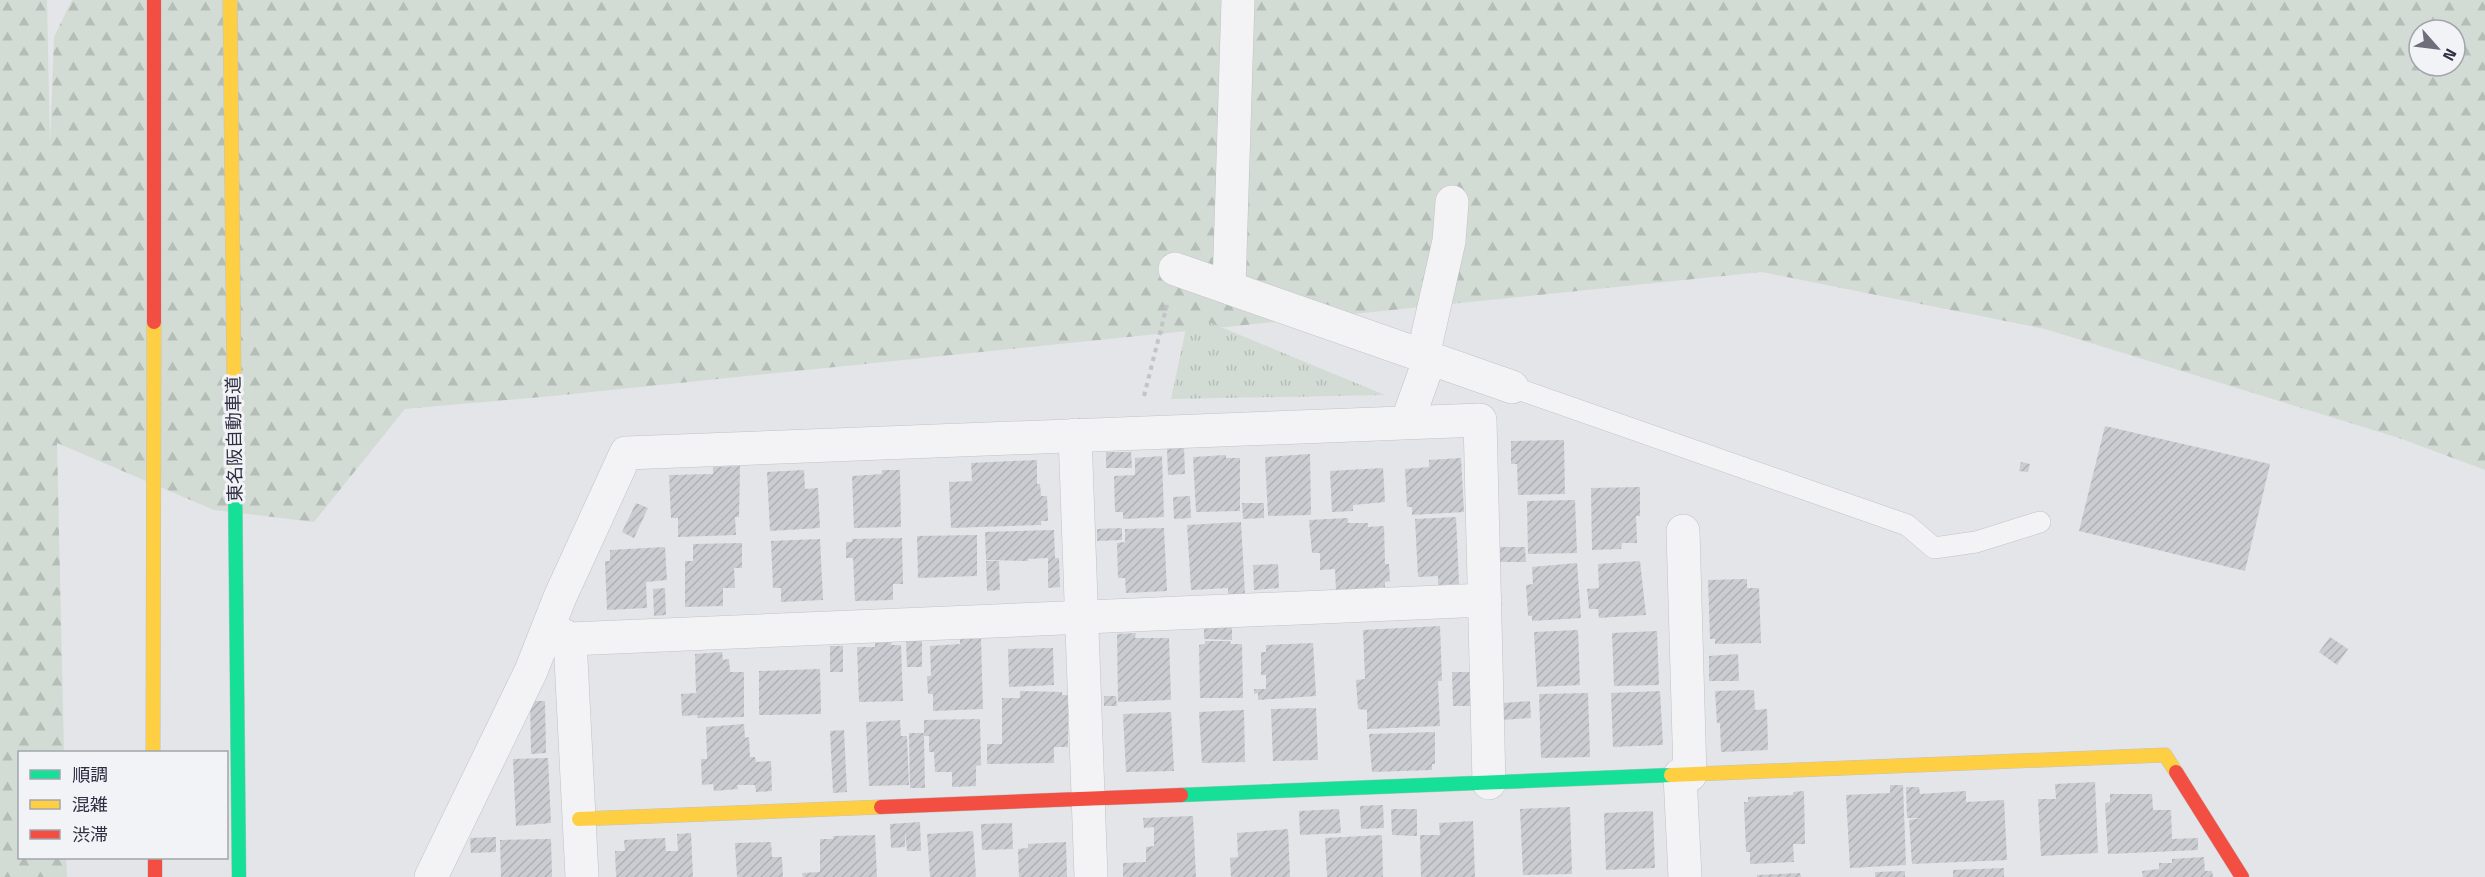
<svg xmlns="http://www.w3.org/2000/svg" width="2485" height="877" viewBox="0 0 2485 877" font-family="'Titillium Web','Noto Sans JP',sans-serif">
  <style>
    .forest { fill: url(#forest-firs); fill-rule: evenodd }
    .park { fill: url(#park-tufts) }
    .building { fill: url(#building-hatch) }
    .lines { fill: none; stroke-linecap: round; stroke-linejoin: round }
    .lane-casing { stroke: #c1c2c5; stroke-width: 22 }
    .street-casing { stroke: #c1c2c5; stroke-width: 34 }
    .fast-casing { stroke: #c1c2c5; stroke-width: 15 }
    .slow-casing { stroke: #c1c2c5; stroke-width: 15 }
    .jam-casing { stroke: #c1c2c5; stroke-width: 15 }
    .path { stroke: #c3c3c8; stroke-width: 4; stroke-dasharray: 4.5 4.5; stroke-linecap: butt }
    .lane { stroke: #f3f3f5; stroke-width: 21 }
    .street { stroke: #f3f3f5; stroke-width: 33 }
    .fast { stroke: #16e098; stroke-width: 14 }
    .slow { stroke: #ffcf43; stroke-width: 14 }
    .jam { stroke: #f24e42; stroke-width: 14 }
    .labels { text-anchor: middle; dominant-baseline: central; stroke-width: 6; stroke-linejoin: round; paint-order: stroke }
    .street-label { font-size: 18px; fill: #2b2f41; stroke: #f2f3f7 }
  </style>
  <defs>
    <pattern id="forest-firs" width="22" height="20" patternUnits="userSpaceOnUse" patternTransform="scale(1.5)"><rect width="22" height="20" fill="#d3dcd4"/><path d="M5 1l3.5 6h-7zM16 11l3.5 6h-7z" fill="#b5bdb7"/></pattern>
    <pattern id="park-tufts" width="24" height="20" patternUnits="userSpaceOnUse" patternTransform="scale(1.5)"><rect width="24" height="20" fill="#d3dcd4"/><path d="M3 7l-1-3M5 7V3M7 7l1-3M15 17l-1-3M17 17v-4M19 17l1-3" fill="none" stroke="#b5bdb7"/></pattern>
    <pattern id="building-hatch" width="6" height="6" patternUnits="userSpaceOnUse" patternTransform="scale(1.5)"><rect width="6" height="6" fill="#cbccd1"/><path d="M-1 1l2-2M0 6l6-6M5 7l2-2" fill="none" stroke="#aeb0b5"/></pattern>
  </defs>
  <rect width="100%" height="100%" fill="#e4e5e8"/>
  <path class="forest" d="M 0,0 L 47,0 L 50,144 L 54,37 L 72,0 L 2485,0 L 2485,470 L 2399,438 L 2045,329 L 1762,272 L 553,396 L 405,409 L 314,522 L 214,510 L 57,443 L 64,752 L 20,752 L 20,858 L 66,858 L 67,877 L 0,877 ZM 2419,30 L 2455,30 L 2455,66 L 2419,66 Z"/>
  <polygon class="park" points="1189,314 1385,395 1171,399"/>
  <g class="building">
    <polygon points="2105,426 2270,464 2245,571 2079,531"/>
    <polygon points="1564,440 1565,494 1518,495 1517,464 1511,464 1511,441"/>
    <polygon points="1184,447 1185,474 1168,475 1167,448"/>
    <polygon points="1106,452 1131,452 1132,468 1106,468"/>
    <polygon points="1310,454 1311,515 1268,516 1265,457"/>
    <polygon points="1226,455 1226,458 1240,458 1240,511 1196,512 1193,457"/>
    <polygon points="1162,456 1164,517 1123,519 1123,512 1115,512 1114,476 1135,475 1135,458"/>
    <polygon points="1461,458 1464,512 1412,515 1412,507 1407,507 1405,469 1429,467 1429,460"/>
    <polygon points="1037,460 1037,484 1040,484 1041,496 1047,496 1048,521 1041,521 1041,525 951,528 949,482 972,481 971,463"/>
    <polygon points="2021,462 2030,464 2028,472 2019,471"/>
    <polygon points="740,466 739,517 735,517 736,535 678,537 678,518 671,518 669,475 713,474 713,467"/>
    <polygon points="1383,468 1385,502 1353,505 1353,511 1332,512 1330,471"/>
    <polygon points="804,470 805,489 818,488 820,528 770,531 767,472"/>
    <polygon points="882,470 900,470 901,527 854,528 852,476 882,474"/>
    <polygon points="1640,487 1640,516 1636,516 1637,543 1622,543 1621,549 1592,550 1591,488"/>
    <polygon points="1190,496 1191,518 1174,519 1173,497"/>
    <polygon points="1575,500 1577,553 1528,554 1527,501"/>
    <polygon points="636,503 648,508 634,538 622,532"/>
    <polygon points="1242,503 1264,503 1264,518 1243,519"/>
    <polygon points="1456,517 1459,584 1438,585 1438,576 1418,577 1415,519"/>
    <polygon points="1348,518 1348,523 1368,523 1368,527 1384,526 1385,564 1389,564 1390,581 1385,582 1385,587 1336,590 1335,569 1320,570 1320,553 1312,553 1309,520"/>
    <polygon points="1241,522 1245,594 1228,595 1228,588 1191,590 1187,525"/>
    <polygon points="1122,528 1122,540 1097,541 1097,529"/>
    <polygon points="1164,528 1167,591 1126,593 1125,578 1118,578 1117,543 1125,542 1125,529"/>
    <polygon points="1054,530 1055,558 1059,558 1060,587 1048,588 1048,558 1028,559 1028,561 986,560 985,532"/>
    <polygon points="977,535 977,576 918,578 917,536"/>
    <polygon points="902,538 903,584 893,584 893,600 855,601 853,558 846,558 846,542 852,542 852,539"/>
    <polygon points="820,539 823,600 781,602 781,588 773,588 771,541"/>
    <polygon points="742,543 742,568 734,568 735,588 723,588 723,606 685,607 685,561 693,561 693,544"/>
    <polygon points="665,547 667,580 646,582 647,608 607,610 605,561 610,561 610,550"/>
    <polygon points="1499,547 1525,547 1526,562 1499,562"/>
    <polygon points="986,561 999,561 1000,590 987,591"/>
    <polygon points="1640,561 1646,615 1599,618 1598,609 1589,609 1587,589 1599,588 1598,564"/>
    <polygon points="1577,563 1581,618 1532,621 1532,616 1528,616 1526,585 1533,584 1532,567"/>
    <polygon points="1278,564 1279,588 1254,590 1253,565"/>
    <polygon points="1747,579 1747,588 1759,588 1761,643 1715,644 1715,639 1710,639 1708,580"/>
    <polygon points="665,588 666,615 654,616 653,589"/>
    <polygon points="1440,626 1442,681 1438,681 1440,726 1367,729 1367,710 1358,709 1356,680 1365,679 1363,630"/>
    <polygon points="1204,628 1232,628 1232,640 1204,639"/>
    <polygon points="1578,630 1580,685 1537,687 1534,632"/>
    <polygon points="1657,631 1659,685 1614,686 1612,633"/>
    <polygon points="1136,633 1135,638 1169,638 1171,700 1118,702 1117,634"/>
    <polygon points="2330,637 2348,649 2337,665 2319,652"/>
    <polygon points="922,639 922,667 907,667 906,640"/>
    <polygon points="960,639 981,639 983,709 933,711 933,694 928,694 927,676 931,676 930,646 960,644"/>
    <polygon points="1205,641 1230,641 1231,644 1242,644 1243,698 1200,698 1199,645 1205,644"/>
    <polygon points="892,642 891,645 901,645 903,701 859,702 857,647 875,647 875,643"/>
    <polygon points="1313,643 1316,696 1258,700 1258,693 1254,694 1254,689 1266,689 1266,675 1261,675 1261,652 1266,652 1266,645"/>
    <rect x="830" y="646" width="13" height="26"/>
    <polygon points="1053,648 1054,685 1009,687 1008,649"/>
    <polygon points="722,652 723,660 729,659 730,672 744,672 744,717 697,718 698,715 682,716 681,694 696,693 695,654"/>
    <polygon points="1738,654 1739,681 1709,681 1709,656"/>
    <polygon points="820,669 821,714 759,715 759,671"/>
    <polygon points="1452,672 1470,672 1471,706 1453,706"/>
    <polygon points="1754,690 1755,710 1767,709 1768,750 1721,752 1720,723 1717,723 1715,691"/>
    <polygon points="1020,691 1062,692 1062,695 1068,695 1068,747 1054,747 1054,763 987,764 987,744 1002,744 1002,698 1020,698"/>
    <polygon points="1660,691 1663,745 1613,747 1611,693"/>
    <polygon points="1588,693 1590,757 1541,758 1539,694"/>
    <polygon points="1104,696 1116,696 1117,706 1104,706"/>
    <polygon points="530,701 545,701 546,753 531,754"/>
    <polygon points="1530,701 1531,718 1503,720 1503,703"/>
    <polygon points="1316,708 1318,760 1273,761 1271,709"/>
    <polygon points="1244,710 1245,762 1202,763 1199,712"/>
    <polygon points="1171,712 1174,771 1126,772 1123,714"/>
    <polygon points="980,719 981,765 976,766 976,786 952,787 952,772 935,772 934,752 929,752 929,736 924,736 925,788 910,788 909,733 924,733 924,720"/>
    <polygon points="900,720 901,736 907,736 909,785 869,786 866,722"/>
    <polygon points="744,724 745,738 749,737 750,757 755,757 756,762 771,761 772,791 756,792 755,785 737,785 738,789 714,791 713,784 702,785 701,759 707,759 706,727"/>
    <polygon points="844,730 847,792 833,793 830,731"/>
    <polygon points="1435,732 1435,764 1432,764 1432,770 1372,772 1369,734"/>
    <polygon points="548,758 551,823 516,826 513,759"/>
    <polygon points="2095,782 2098,853 2041,856 2038,799 2056,799 2055,784"/>
    <polygon points="1890,785 1903,785 1906,865 1850,868 1846,795 1890,793"/>
    <polygon points="1906,787 1919,787 1920,794 1966,791 1966,802 2004,800 2007,860 1912,864 1909,820 1921,818 1907,818"/>
    <polygon points="1804,791 1805,844 1793,844 1794,862 1750,864 1750,852 1746,852 1744,802 1748,802 1748,797 1793,795 1793,792"/>
    <polygon points="2110,794 2152,794 2153,810 2171,810 2172,839 2198,838 2198,850 2108,854 2105,803 2110,802"/>
    <polygon points="1383,805 1384,828 1361,829 1360,806"/>
    <polygon points="1570,807 1572,874 1523,875 1520,809"/>
    <polygon points="1339,809 1341,833 1300,835 1299,811"/>
    <polygon points="1391,809 1417,809 1417,836 1392,835"/>
    <polygon points="1653,811 1655,868 1606,870 1604,813"/>
    <polygon points="1193,816 1196,877 1123,877 1123,863 1146,862 1146,847 1154,846 1154,827 1144,828 1143,818"/>
    <polygon points="1473,821 1475,877 1421,877 1420,835 1440,835 1439,823"/>
    <polygon points="920,822 921,851 907,851 905,831 905,847 891,848 890,824"/>
    <polygon points="1012,823 1013,849 982,850 981,824"/>
    <polygon points="1288,829 1290,877 1231,877 1230,858 1238,857 1237,833"/>
    <polygon points="973,831 976,877 930,877 927,834"/>
    <polygon points="691,833 693,877 616,877 615,851 625,851 624,840 665,838 666,851 678,851 677,834"/>
    <polygon points="875,835 877,877 803,877 802,873 820,872 820,839 833,839 833,836"/>
    <polygon points="1382,835 1383,877 1327,877 1325,838"/>
    <polygon points="496,837 496,852 471,853 470,838"/>
    <polygon points="551,839 552,877 501,877 500,840"/>
    <polygon points="771,842 772,857 782,857 783,877 737,877 735,843"/>
    <polygon points="1066,842 1067,877 1019,877 1018,849 1028,848 1028,844"/>
    <polygon points="2204,857 2205,871 2212,871 2213,877 2143,877 2142,871 2159,869 2159,863 2172,863 2172,859"/>
    <polygon points="2004,868 2004,877 1953,877 1953,870"/>
    <polygon points="1905,871 1905,877 1875,877 1875,872"/>
    <polygon points="1800,873 1801,877 1757,877 1757,875"/>
  </g>
  <g class="lines">
    <defs>
      <polyline id="lane" points="1512,387 1907,525 1934,548 1976,542 2040,522"/>
      <g id="street">
        <polyline points="1175,269 1512,387"/>
        <polyline points="1229,287 1238,0"/>
        <polyline points="1423,356 1449,241 1452,202"/>
        <polyline points="1407,422 1430,358"/>
        <polyline points="1075,435 1091,877"/>
        <polyline points="1683,531 1690,775"/>
        <polyline points="549,627 570,639 1485,600"/>
        <polyline points="570,639 582,877"/>
        <polyline points="1680,775 1685,877"/>
        <polyline points="431,877 531,671 560,597 626,453 1480,420 1489,783"/>
      </g>
      <g id="fast">
        <polyline points="235,479 239,877"/>
        <polyline points="1181,795 1671,775"/>
      </g>
      <g id="slow">
        <polyline points="230,0 235,479"/>
        <polyline points="153,752 154,322"/>
        <polyline points="1671,775 2165,755 2176,772"/>
        <polyline points="579,819 881,807"/>
      </g>
      <g id="jam">
        <polyline points="154,322 154,0"/>
        <polyline points="2176,772 2242,877"/>
        <polyline points="881,807 1181,795"/>
        <polyline points="155,858 155,877"/>
      </g>
    </defs>
    <use href="#lane" class="lane-casing"/>
    <use href="#street" class="street-casing"/>
    <use href="#fast" class="fast-casing"/>
    <use href="#slow" class="slow-casing"/>
    <use href="#jam" class="jam-casing"/>
    <polyline class="path" points="1144,396 1167,305"/>
    <use href="#lane" class="lane"/>
    <use href="#street" class="street"/>
    <use href="#fast" class="fast"/>
    <use href="#slow" class="slow"/>
    <use href="#jam" class="jam"/>
  </g>
  <g class="labels">
    <g class="street-label">
      <text transform="translate(234 439) rotate(-91)">東名阪自動車道</text>
    </g>
  </g>
  <rect x="18" y="751" width="210" height="108" fill="#f2f3f7" stroke="#a2a5ae" stroke-width="1.5"/>
  <rect x="30" y="770" width="30" height="9" fill="#16e098" stroke="#a2a5ae" stroke-width="1.5"/>
  <text x="72" y="781" font-size="18" fill="#2b2f41">順調</text>
  <rect x="30" y="800" width="30" height="9" fill="#ffcf43" stroke="#a2a5ae" stroke-width="1.5"/>
  <text x="72" y="811" font-size="18" fill="#2b2f41">混雑</text>
  <rect x="30" y="830" width="30" height="9" fill="#f24e42" stroke="#a2a5ae" stroke-width="1.5"/>
  <text x="72" y="841" font-size="18" fill="#2b2f41">渋滞</text>
  <g transform="translate(2437 48) rotate(118)"><circle r="28" fill="#f2f3f7" stroke="#a2a5ae" stroke-width="1.5"/>
  <path d="M0-4.5L10 22L0 15L-10 22Z" fill="#6c6f7b"/>
  <text y="-9" font-size="16" font-weight="bold" text-anchor="middle" fill="#2b2f41">N</text>
  </g>
</svg>
